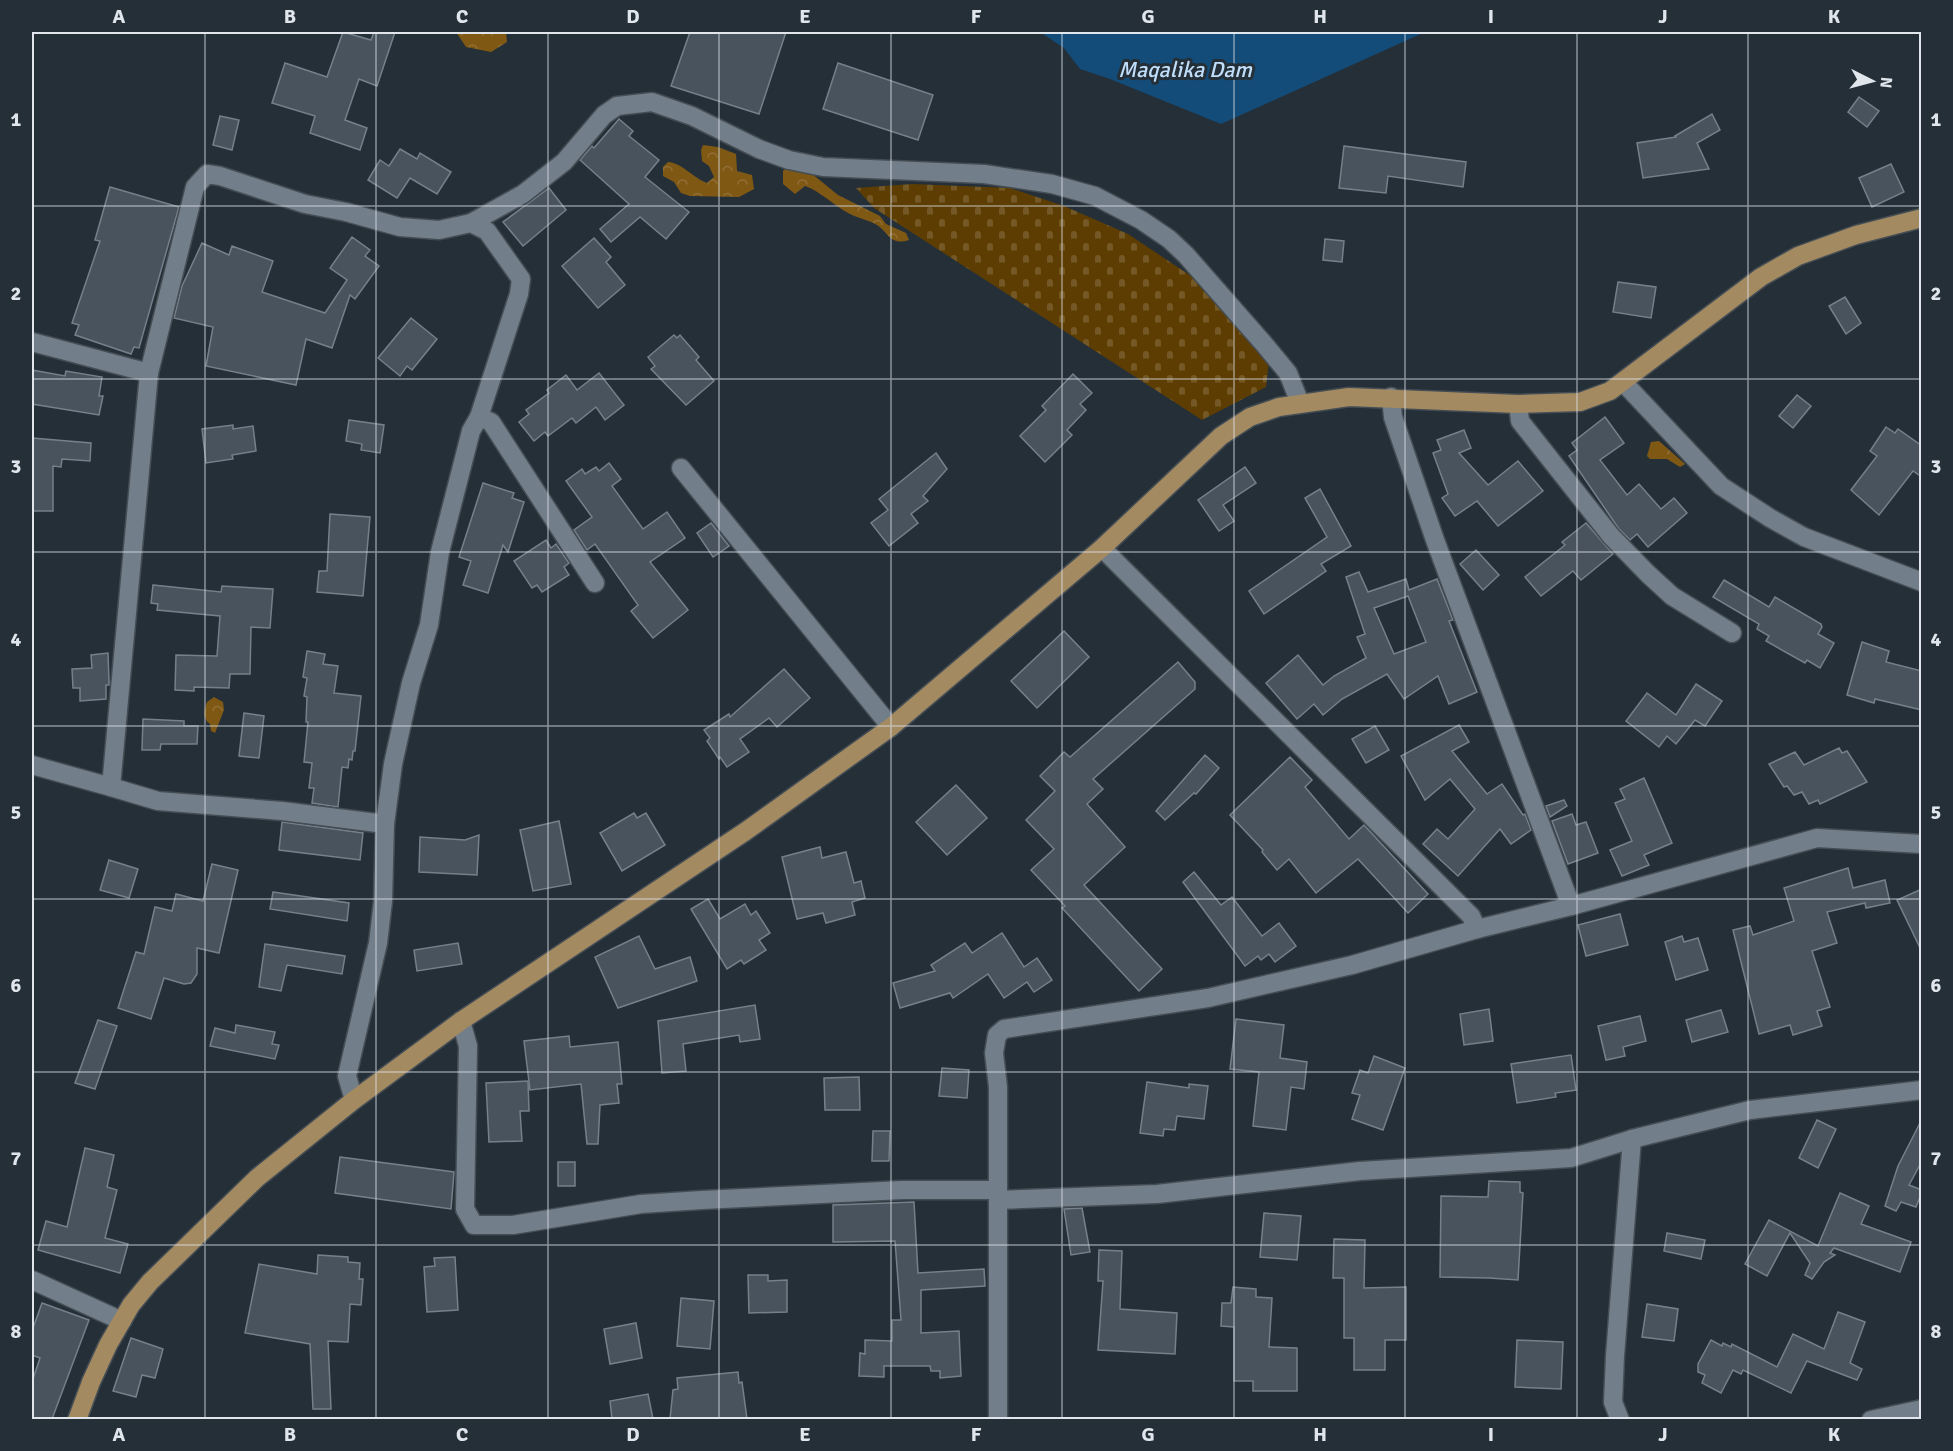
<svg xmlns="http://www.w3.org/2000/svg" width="1953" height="1451" viewBox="0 0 1953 1451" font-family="Signika,sans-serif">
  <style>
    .forest { fill: url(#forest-crowns) }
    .cemetery { fill: url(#cemetery-stones) }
    .water { fill: #134c79 }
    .building { fill: #48535d; stroke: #75808b; stroke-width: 1.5; fill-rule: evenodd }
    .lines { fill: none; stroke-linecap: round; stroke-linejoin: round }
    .minor-casing { stroke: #454d54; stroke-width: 21 }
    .major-casing { stroke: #454d54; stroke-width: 21 }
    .minor { stroke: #727e89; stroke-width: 18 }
    .major { stroke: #a38a61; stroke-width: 18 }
    .grid { fill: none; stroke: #e0e6ec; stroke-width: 1.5; stroke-opacity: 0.55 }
    .labels { text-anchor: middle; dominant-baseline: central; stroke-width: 6; stroke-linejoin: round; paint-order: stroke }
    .water-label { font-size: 22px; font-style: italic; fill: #c0defa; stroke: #252f38 }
    .neatline { fill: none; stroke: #e0e6ec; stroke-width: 2 }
    .grid-label { font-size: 20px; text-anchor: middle; font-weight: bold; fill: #e0e6ec }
  </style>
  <defs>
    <pattern id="forest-crowns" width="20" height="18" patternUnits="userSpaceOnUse" patternTransform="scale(1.5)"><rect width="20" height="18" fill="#7f5814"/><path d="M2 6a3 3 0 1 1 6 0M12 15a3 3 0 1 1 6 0" fill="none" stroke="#917036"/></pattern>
    <pattern id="cemetery-stones" width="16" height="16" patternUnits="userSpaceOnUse" patternTransform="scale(1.5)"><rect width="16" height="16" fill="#5d3d01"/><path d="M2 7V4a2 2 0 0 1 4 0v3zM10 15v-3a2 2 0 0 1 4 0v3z" fill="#745926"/></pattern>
  </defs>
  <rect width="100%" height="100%" fill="#252f38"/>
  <g class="forest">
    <polygon points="456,32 506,32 507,42 491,52 466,47"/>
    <path d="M 703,145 L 718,147 L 736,154 L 737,171 L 752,175 L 754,189 L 739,197 L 690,196 L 681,193 L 674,182 L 663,176 L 663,167 L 668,162 C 682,163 692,177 707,183 L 714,177 L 709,166 L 702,161 L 701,150 Z"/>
    <path d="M 788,166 L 806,169 L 838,195 L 880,216 L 886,224 L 906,233 L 909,240 C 890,246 889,233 877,225 C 869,220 858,218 850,214 C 834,206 822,192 805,186 L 795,194 L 783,184 L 783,171 Z"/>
    <polygon points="1659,441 1685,464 1680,467 1667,459 1650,459 1647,456 1651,442"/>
    <path d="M 214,697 L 223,702 L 224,710 L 215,733 L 211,731 L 210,724 C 202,718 204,710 207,702 Z"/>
  </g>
  <polygon class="cemetery" points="912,184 1010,188 1064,206 1128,234 1203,284 1269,361 1266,387 1202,420 874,208 856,188"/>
  <polygon class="water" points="1040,32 1425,32 1221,124 1110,79 1080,69 1064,48"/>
  <g class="building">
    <polygon points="343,32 371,40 374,32 395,32 377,86 359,79 345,120 367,128 360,150 310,133 315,116 272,103 285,63 327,77"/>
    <polygon points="690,32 786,32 759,114 671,86"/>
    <polygon points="838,63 933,95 918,140 823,109"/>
    <polygon points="1859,97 1879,111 1867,127 1848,112"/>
    <polygon points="1712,114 1720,130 1697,143 1709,169 1643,178 1637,143 1676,137 1675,136"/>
    <polygon points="220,116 239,120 232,150 213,145"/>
    <polygon points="619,119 633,131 629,136 659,160 645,177 689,212 666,239 640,217 611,242 600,229 629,204 580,160 592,146 594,148"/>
    <polygon points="1344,146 1466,162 1463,187 1388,176 1386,193 1339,188"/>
    <polygon points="400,149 417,159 420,153 451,172 437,194 410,178 397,198 368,180 380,160 389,166"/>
    <polygon points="1891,164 1904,192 1872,207 1859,178"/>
    <polygon points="110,187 179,207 139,348 134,347 131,354 75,335 79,325 72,323 100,241 95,240"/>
    <polygon points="549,188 566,210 523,246 503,222"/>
    <polygon points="352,237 370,250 365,256 379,266 355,299 350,295 332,348 306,339 296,385 206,366 213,327 174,318 182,286 202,243 229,255 232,246 273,261 262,292 325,313 347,280 330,268"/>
    <polygon points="594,238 611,257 606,262 625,285 598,308 562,266"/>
    <polygon points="1325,239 1344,241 1342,262 1323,260"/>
    <polygon points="1618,282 1656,287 1651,318 1613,312"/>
    <polygon points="1845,297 1861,323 1846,334 1829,306"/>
    <polygon points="411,318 437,339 412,370 407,366 400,376 378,358"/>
    <polygon points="674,335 677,338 680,335 699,357 696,360 714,381 686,405 651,369 655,366 648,357"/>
    <polygon points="32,370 65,376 66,371 102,377 99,396 103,396 99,415 32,404"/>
    <polygon points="599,373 624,405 605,420 596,407 576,423 572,418 548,436 545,432 534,441 519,422 529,414 526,410 549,393 547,390 566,375 577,390"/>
    <polygon points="1073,374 1092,393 1080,404 1086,410 1067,430 1072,435 1045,462 1020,436 1046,410 1042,406"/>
    <polygon points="1797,395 1811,406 1793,428 1779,416"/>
    <polygon points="1605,417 1624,443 1600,460 1627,495 1639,484 1661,509 1674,498 1687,513 1648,547 1637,534 1630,540 1619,529 1569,456 1577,450 1572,443"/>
    <polygon points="349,420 384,425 380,453 361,450 362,444 346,441"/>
    <polygon points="233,425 233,429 253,426 256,451 232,455 233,459 206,463 202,429"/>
    <polygon points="1886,427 1895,433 1898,429 1922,446 1922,477 1913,471 1879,515 1851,490 1877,456 1870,451"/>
    <polygon points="1464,430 1471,448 1459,453 1488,485 1518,461 1543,491 1498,526 1477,501 1455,516 1442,498 1448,494 1433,453 1441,450 1437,440"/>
    <polygon points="32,438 91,443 90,461 62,459 61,467 53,466 53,511 32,511"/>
    <polygon points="936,453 947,469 923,496 928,501 911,514 918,523 889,546 871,523 888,510 879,499"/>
    <polygon points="609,463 621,479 612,486 643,529 667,512 685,538 650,562 688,610 653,638 631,611 638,605 595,544 587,550 574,530 592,517 566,481 582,469 585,474 596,467 599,471"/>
    <polygon points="1245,467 1256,483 1223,505 1234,521 1219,531 1198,500"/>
    <polygon points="483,483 514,493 512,498 524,502 508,552 503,545 488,593 463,585 471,561 459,557"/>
    <polygon points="1320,489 1351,546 1321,564 1326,571 1264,614 1249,591 1327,537 1305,498"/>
    <polygon points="330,514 370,517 363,596 317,592 319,571 327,571"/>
    <polygon points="711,523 729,546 713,557 697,533"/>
    <polygon points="1586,523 1613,554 1581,580 1573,571 1541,596 1525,577 1565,545 1562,542"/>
    <polygon points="546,540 551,548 556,544 569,563 564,567 569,575 542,592 537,585 532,588 514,561"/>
    <polygon points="1476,550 1499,575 1483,590 1460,564"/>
    <path d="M 1359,572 L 1368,592 L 1406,579 L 1409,590 L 1437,579 L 1453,620 L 1449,621 L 1477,692 L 1449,704 L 1438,676 L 1404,699 L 1387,674 L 1342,699 L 1323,715 L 1314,704 L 1297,719 L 1266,683 L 1298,655 L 1323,685 L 1334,676 L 1366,658 L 1357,637 L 1365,634 L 1346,577 ZM 1408,596 L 1426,642 L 1394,654 L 1374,608 Z"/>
    <polygon points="1724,580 1769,607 1775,597 1821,624 1822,627 1818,634 1834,643 1820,668 1807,660 1805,663 1766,641 1769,636 1757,629 1759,624 1713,597"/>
    <polygon points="153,585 221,592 222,586 273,589 270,628 251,627 250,674 230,674 229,688 194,687 194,691 175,690 176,655 217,656 220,616 157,610 158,604 151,603"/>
    <polygon points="1064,631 1089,657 1037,708 1011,681"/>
    <polygon points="1862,642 1889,651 1886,662 1922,671 1922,710 1875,699 1874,703 1847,695"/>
    <polygon points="307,651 325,654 323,664 338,666 334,693 361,696 355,751 353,751 352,760 349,759 348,768 342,767 338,807 312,803 314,788 309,788 312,763 304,762 308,722 306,722 307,697 304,696 307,678 303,677"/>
    <polygon points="108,653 109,681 109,685 106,685 106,699 80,701 80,688 73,688 72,669 92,668 91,655"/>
    <polygon points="1178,662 1195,682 1195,689 1093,779 1103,789 1087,804 1125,847 1084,885 1162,969 1139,991 1062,908 1065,906 1031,870 1054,849 1026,820 1055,791 1040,776 1064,752 1070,757"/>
    <polygon points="784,669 810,698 777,727 769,718 740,739 749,752 727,767 720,757 719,759 707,741 710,738 704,730 729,714 730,717"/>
    <polygon points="1696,684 1722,701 1705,726 1695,720 1676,744 1667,736 1659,747 1626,721 1647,693 1676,715"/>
    <polygon points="244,713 264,716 259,758 239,756"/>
    <polygon points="143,719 184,721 184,726 198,726 197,744 161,744 160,750 142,750"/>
    <polygon points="1459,725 1469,742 1452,751 1487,794 1502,784 1523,815 1525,814 1531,830 1511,844 1500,829 1458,876 1423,844 1437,829 1448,839 1475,809 1450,779 1425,800 1401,756"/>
    <polygon points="1375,726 1389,750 1366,763 1352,739"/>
    <polygon points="1839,748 1842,753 1847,751 1867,782 1820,804 1818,800 1809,804 1802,792 1794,795 1787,786 1784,787 1769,764 1795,752 1804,765"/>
    <polygon points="1205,755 1219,768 1196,794 1194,793 1165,820 1156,811"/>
    <polygon points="1290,757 1312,780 1305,787 1349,839 1364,825 1428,894 1408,913 1358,859 1316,893 1289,859 1277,870 1262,852 1263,850 1230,815"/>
    <polygon points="1644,778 1672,843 1644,855 1649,865 1622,876 1610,850 1632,841 1615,803 1625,799 1620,789"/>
    <polygon points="956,785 987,818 947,855 916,822"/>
    <polygon points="1564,800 1567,806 1550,817 1546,806"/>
    <polygon points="634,813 637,818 646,813 665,845 622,871 600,833"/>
    <polygon points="1572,814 1576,825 1586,822 1598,853 1568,864 1552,821"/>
    <polygon points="559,821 571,884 533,891 520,830"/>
    <polygon points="282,822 363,833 360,860 279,850"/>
    <polygon points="479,835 477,875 419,872 420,837 465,840"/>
    <polygon points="820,847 822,858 846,852 854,883 861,881 865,898 852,902 855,915 826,923 823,913 797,919 782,857"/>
    <polygon points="109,860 138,869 129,898 100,890"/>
    <polygon points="212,864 238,870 219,953 197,948 197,974 191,983 184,984 164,978 151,1019 118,1008 136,952 144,954 155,907 172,911 176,894 203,901"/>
    <polygon points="1848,868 1853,888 1885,880 1890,903 1866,908 1865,903 1827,912 1837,943 1812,951 1830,1007 1817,1011 1822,1026 1793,1035 1790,1025 1759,1034 1733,930 1750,926 1753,935 1794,921 1784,888"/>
    <polygon points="1194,872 1221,905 1232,897 1262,936 1279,923 1296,946 1275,962 1269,954 1261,960 1258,956 1245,966 1183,882"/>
    <polygon points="1922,889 1922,952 1897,900"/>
    <polygon points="273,892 349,903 347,921 270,909"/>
    <polygon points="708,899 720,919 745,904 751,915 756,911 770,933 759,940 766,950 744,964 741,960 727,969 691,909"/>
    <polygon points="1620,914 1628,945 1586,956 1578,925"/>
    <polygon points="1002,933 1024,967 1037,958 1052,980 1034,992 1027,982 1004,998 988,974 953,998 950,993 900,1008 893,983 935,971 931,965 965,943 972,953"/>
    <polygon points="639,936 655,969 690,957 697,981 618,1008 595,957"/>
    <polygon points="1682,936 1684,942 1698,938 1708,970 1676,980 1665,942"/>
    <polygon points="458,943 462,964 417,971 414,950"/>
    <polygon points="265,944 345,956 342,974 287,965 281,991 259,987"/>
    <polygon points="755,1005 760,1039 740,1042 739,1035 683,1044 686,1071 662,1073 658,1021"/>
    <polygon points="1489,1009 1493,1041 1464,1045 1460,1014"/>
    <polygon points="1721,1010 1728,1032 1692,1042 1686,1020"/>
    <polygon points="1640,1016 1646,1041 1623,1047 1625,1056 1606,1060 1598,1026"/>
    <polygon points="1236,1019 1284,1025 1280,1058 1307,1062 1304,1089 1291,1087 1286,1130 1253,1126 1259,1072 1230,1069"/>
    <polygon points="98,1020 117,1026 95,1089 75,1083"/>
    <polygon points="236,1025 275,1032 272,1044 279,1045 275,1059 210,1046 215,1028 235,1033"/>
    <polygon points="569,1036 570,1047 618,1042 622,1084 617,1084 619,1103 600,1105 598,1144 587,1144 581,1084 530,1090 524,1041"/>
    <polygon points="1571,1055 1576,1090 1555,1093 1556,1097 1517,1103 1511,1064"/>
    <polygon points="1374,1056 1405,1068 1383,1130 1352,1119 1360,1095 1352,1093 1360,1070 1368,1073"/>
    <polygon points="942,1068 969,1070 967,1098 939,1096"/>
    <polygon points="859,1077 860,1110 825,1110 824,1078"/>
    <polygon points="528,1081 529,1111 520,1111 522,1141 489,1142 486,1083"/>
    <polygon points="1147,1082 1189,1088 1189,1084 1208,1086 1204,1119 1177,1116 1175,1130 1164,1129 1163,1136 1140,1133"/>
    <polygon points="1922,1119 1922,1161 1909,1185 1922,1190 1922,1192 1916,1207 1901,1202 1896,1211 1885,1206 1898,1166"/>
    <polygon points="1817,1120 1836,1129 1818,1168 1799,1158"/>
    <polygon points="873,1131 890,1131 889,1161 872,1161"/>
    <polygon points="85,1148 114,1155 107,1187 117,1190 105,1238 128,1244 120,1273 38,1250 46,1221 67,1227"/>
    <polygon points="340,1157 454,1172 451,1209 335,1193"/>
    <rect x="558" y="1162" width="17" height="24"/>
    <polygon points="1489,1181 1520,1182 1520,1192 1523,1193 1518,1280 1489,1278 1440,1277 1441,1196 1488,1197"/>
    <polygon points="1840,1193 1869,1206 1861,1224 1911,1242 1900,1272 1834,1248 1830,1253 1835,1255 1824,1262 1812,1279 1805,1275 1810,1263 1790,1233 1767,1276 1745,1264 1769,1220 1818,1246"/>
    <polygon points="914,1202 918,1273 984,1269 985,1286 921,1290 921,1333 959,1331 961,1376 940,1378 940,1371 931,1371 930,1366 884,1366 884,1377 859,1376 860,1353 865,1354 865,1340 892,1341 892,1320 901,1320 895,1241 833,1242 833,1205"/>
    <polygon points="1082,1208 1090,1252 1071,1255 1064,1209"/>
    <polygon points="1264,1213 1301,1216 1297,1260 1260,1257"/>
    <polygon points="1667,1233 1705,1240 1701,1259 1664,1251"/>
    <polygon points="1334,1239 1365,1240 1364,1288 1406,1287 1406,1340 1385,1340 1385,1370 1354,1370 1354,1338 1344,1338 1344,1278 1333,1278"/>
    <polygon points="1099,1250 1122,1251 1120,1309 1177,1313 1175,1354 1098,1350 1103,1281 1098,1281"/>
    <polygon points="318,1255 348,1257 348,1262 360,1263 359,1279 363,1279 361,1305 350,1304 348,1342 328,1341 331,1409 313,1409 310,1344 245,1333 259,1264 317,1274"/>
    <polygon points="455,1257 458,1310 427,1312 424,1267 435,1266 434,1258"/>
    <polygon points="748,1275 768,1275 768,1281 787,1280 787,1312 749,1313"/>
    <polygon points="1233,1287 1256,1289 1256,1297 1272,1298 1269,1347 1297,1348 1297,1391 1253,1391 1253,1381 1234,1381 1234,1327 1221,1326 1222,1303 1231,1303"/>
    <polygon points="681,1298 714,1301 710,1349 677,1346"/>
    <polygon points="42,1303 89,1320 52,1419 32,1419 32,1382 40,1358 32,1355 32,1331"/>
    <polygon points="1647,1304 1678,1309 1674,1341 1642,1337"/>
    <polygon points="1838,1312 1865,1322 1850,1363 1862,1369 1857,1380 1807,1361 1791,1393 1743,1370 1741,1374 1733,1370 1721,1393 1702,1383 1705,1375 1698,1372 1698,1364 1711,1340 1722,1346 1723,1343 1731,1347 1732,1344 1777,1367 1793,1334 1824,1349"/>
    <polygon points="636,1323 642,1358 610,1364 604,1329"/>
    <polygon points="131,1338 163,1349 155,1378 142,1375 136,1397 113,1391"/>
    <polygon points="1517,1340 1563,1342 1561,1389 1515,1387"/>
    <polygon points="738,1372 739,1383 742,1382 747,1419 670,1419 673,1390 678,1389 677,1378"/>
    <polygon points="648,1394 653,1419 612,1419 610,1401"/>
  </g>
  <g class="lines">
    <defs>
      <g id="minor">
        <polyline points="471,223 523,194 564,162 604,115 617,106 652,102 692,116 759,149 789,160 823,167 984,174 1052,184 1095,196 1141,220 1169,239 1186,255 1264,344 1288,373 1300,403"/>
        <polyline points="32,342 149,373 111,787 32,765"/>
        <polyline points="1623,382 1721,486 1770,518 1804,537 1922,582"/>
        <polyline points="1391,397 1393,417 1435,540 1571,906"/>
        <polyline points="1518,404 1520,421 1611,536 1648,574 1672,596 1732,633"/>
        <polyline points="479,417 491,422 595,583"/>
        <polyline points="681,468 891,727"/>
        <polyline points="1102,548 1471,916 1477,929"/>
        <polyline points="111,787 158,801 282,811 385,824 393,764 411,683 429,625 440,552 471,431 479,417 519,294 521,279 487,231 471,223 439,230 400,227 346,212 305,204 220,176 207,174 195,187 149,373"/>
        <polyline points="461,1021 468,1046 465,1209 474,1225 513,1225 641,1204 702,1200 902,1190 998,1190"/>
        <polyline points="354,1100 347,1076 378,943 383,901 385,824"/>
        <polyline points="998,1200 1157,1194 1360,1171 1571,1158 1632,1139 1750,1110 1922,1090"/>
        <polyline points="32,1280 122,1321"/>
        <polyline points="998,1420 998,1087 994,1053 997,1035 1004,1029 1208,998 1352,965 1477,929 1571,906 1817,838 1922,844"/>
        <polyline points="1620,1420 1613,1402 1615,1356 1632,1139"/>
        <polyline points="1871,1420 1922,1409"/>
      </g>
      <polyline id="major" points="77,1420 91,1382 108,1345 131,1305 150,1282 257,1178 354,1100 461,1021 746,831 891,727 1102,548 1221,436 1250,417 1279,407 1349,397 1518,404 1580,402 1610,391 1761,277 1798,256 1856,235 1922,218"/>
    </defs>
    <use href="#minor" class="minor-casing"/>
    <use href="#major" class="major-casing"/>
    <use href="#minor" class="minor"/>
    <use href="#major" class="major"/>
  </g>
  <path class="grid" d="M 205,32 L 205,1420M 376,32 L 376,1420M 548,32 L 548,1420M 719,32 L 719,1420M 891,32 L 891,1420M 1062,32 L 1062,1420M 1234,32 L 1234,1420M 1405,32 L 1405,1420M 1577,32 L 1577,1420M 1748,32 L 1748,1420M 32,206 L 1922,206M 32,379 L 1922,379M 32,552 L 1922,552M 32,726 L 1922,726M 32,899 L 1922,899M 32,1072 L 1922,1072M 32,1245 L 1922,1245"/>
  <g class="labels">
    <g class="water-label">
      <text x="1185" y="69">Maqalika Dam</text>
    </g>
  </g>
  <rect width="1953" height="1451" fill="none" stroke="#252f38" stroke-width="66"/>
  <g transform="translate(1872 81) rotate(96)" stroke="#252f38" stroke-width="4.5" paint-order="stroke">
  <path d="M0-4.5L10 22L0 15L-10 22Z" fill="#e0e6ec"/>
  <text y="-9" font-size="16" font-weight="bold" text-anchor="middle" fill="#e0e6ec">N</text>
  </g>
  <rect x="33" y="33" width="1887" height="1385" class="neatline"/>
  <g class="grid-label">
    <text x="119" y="23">A</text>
    <text x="290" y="23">B</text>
    <text x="462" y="23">C</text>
    <text x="633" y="23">D</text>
    <text x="805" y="23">E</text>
    <text x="976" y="23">F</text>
    <text x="1148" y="23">G</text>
    <text x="1320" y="23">H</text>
    <text x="1491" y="23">I</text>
    <text x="1663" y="23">J</text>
    <text x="1834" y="23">K</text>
    <text x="16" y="126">1</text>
    <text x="1936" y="126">1</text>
    <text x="16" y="300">2</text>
    <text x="1936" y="300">2</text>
    <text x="16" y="473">3</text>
    <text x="1936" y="473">3</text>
    <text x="16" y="646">4</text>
    <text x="1936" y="646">4</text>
    <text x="16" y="819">5</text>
    <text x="1936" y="819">5</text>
    <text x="16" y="992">6</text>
    <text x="1936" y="992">6</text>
    <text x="16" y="1165">7</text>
    <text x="1936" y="1165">7</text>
    <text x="16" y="1338">8</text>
    <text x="1936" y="1338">8</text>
    <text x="119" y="1441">A</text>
    <text x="290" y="1441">B</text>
    <text x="462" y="1441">C</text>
    <text x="633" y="1441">D</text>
    <text x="805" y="1441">E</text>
    <text x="976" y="1441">F</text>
    <text x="1148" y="1441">G</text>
    <text x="1320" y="1441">H</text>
    <text x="1491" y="1441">I</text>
    <text x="1663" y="1441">J</text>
    <text x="1834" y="1441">K</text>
  </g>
</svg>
